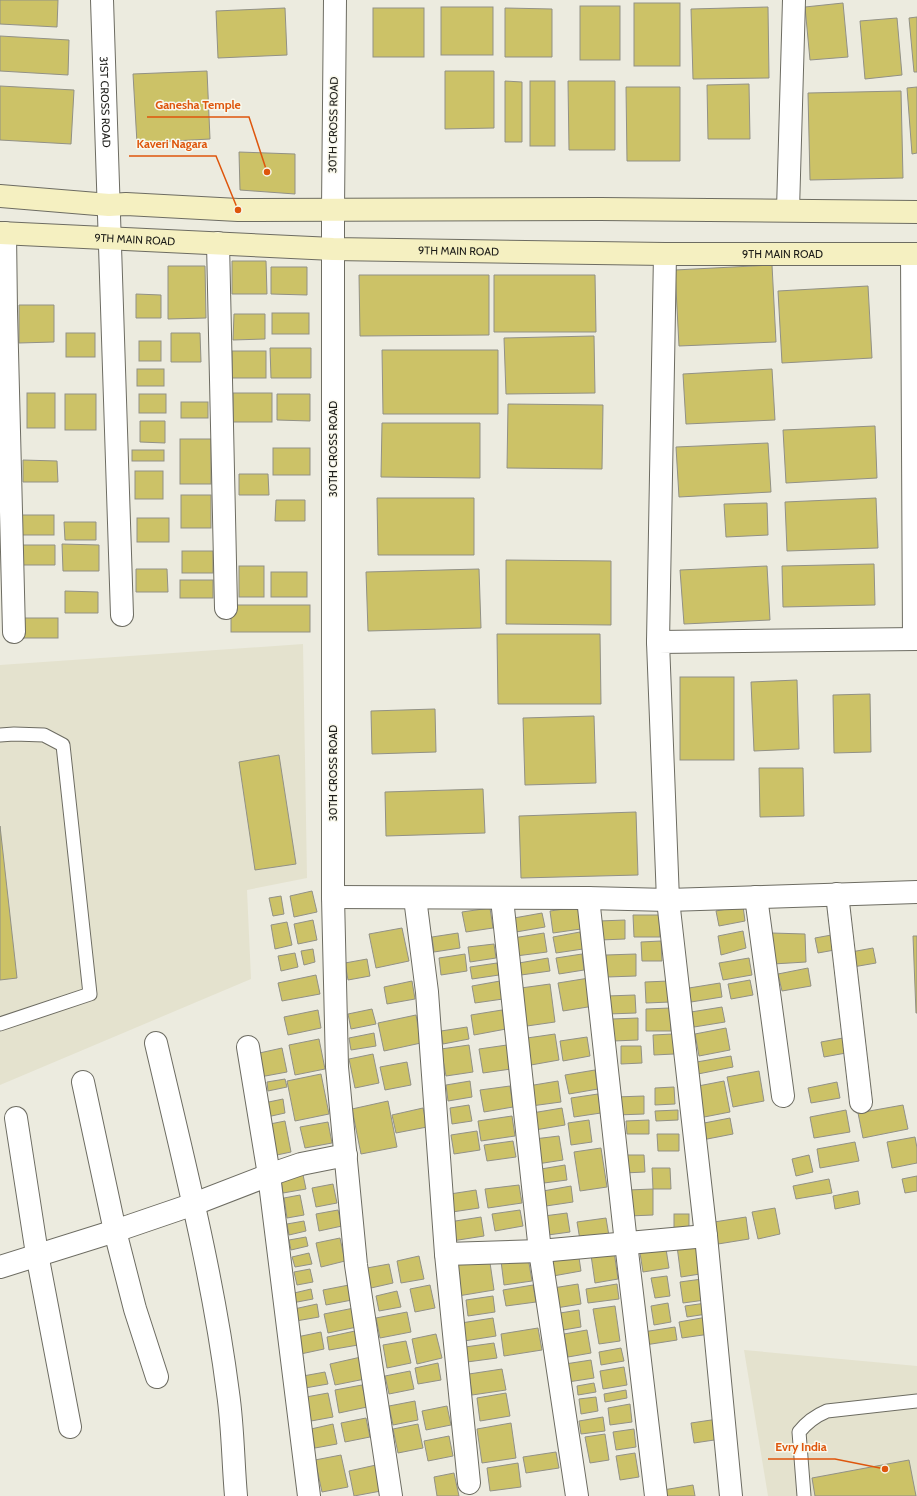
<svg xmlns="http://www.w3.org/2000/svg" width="917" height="1496" viewBox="0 0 917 1496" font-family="Cabin,sans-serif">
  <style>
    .built { fill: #e4e2ce }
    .building { fill: #ccc267; stroke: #929186 }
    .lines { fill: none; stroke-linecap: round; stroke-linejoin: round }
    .service-casing { stroke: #6d6c62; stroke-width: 15 }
    .minor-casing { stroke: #6d6c62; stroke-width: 24 }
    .secondary-casing { stroke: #6d6c62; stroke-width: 24 }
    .service { stroke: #fff; stroke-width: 13 }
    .minor { stroke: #fff; stroke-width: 22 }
    .secondary { stroke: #f5f0c1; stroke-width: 22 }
    .labels { text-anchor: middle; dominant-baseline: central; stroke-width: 3; stroke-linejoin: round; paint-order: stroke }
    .street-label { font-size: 11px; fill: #1c1c18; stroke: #f9f8ec }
    .leader { fill: none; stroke: #de560d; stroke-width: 1.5 }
    .callout-dot { fill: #de560d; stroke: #f9f8ec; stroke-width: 1.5 }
    .callout-label { font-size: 12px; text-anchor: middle; font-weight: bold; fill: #de560d; stroke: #f9f8ec; stroke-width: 3; stroke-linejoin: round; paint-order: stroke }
  </style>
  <rect width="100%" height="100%" fill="#ecebdf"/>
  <g class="built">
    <polygon points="303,644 307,878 247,890 251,979 0,1085 0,665"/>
    <polygon points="744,1350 917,1366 917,1496 768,1496"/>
  </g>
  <g class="building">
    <polygon points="0,0 58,0 57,27 0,24"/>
    <rect x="634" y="3" width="46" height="63"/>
    <polygon points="843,3 848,57 810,60 805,7"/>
    <rect x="580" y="6" width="40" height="54"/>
    <rect x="441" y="7" width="52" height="48"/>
    <polygon points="768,7 769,78 693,79 691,9"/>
    <polygon points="285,8 287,55 218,58 216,11"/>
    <rect x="373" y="8" width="51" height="49"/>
    <polygon points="505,8 552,9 552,57 505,57"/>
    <polygon points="917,17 917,72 914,72 909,18"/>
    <polygon points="897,18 902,75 865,79 860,21"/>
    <polygon points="0,36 69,40 68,75 0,71"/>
    <polygon points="207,71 210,139 137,143 133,74"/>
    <polygon points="445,71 494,71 494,128 445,129"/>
    <polygon points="505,81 522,82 522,142 505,142"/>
    <rect x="530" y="81" width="25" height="65"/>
    <polygon points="568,81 615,81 615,150 569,150"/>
    <polygon points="749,84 750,139 708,139 707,85"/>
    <polygon points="0,86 74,90 71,144 0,140"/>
    <polygon points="626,87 680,87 680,161 627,161"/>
    <polygon points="917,87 917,153 912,154 907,88"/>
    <polygon points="901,91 903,178 810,180 808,93"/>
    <polygon points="239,152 295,154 295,194 240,190"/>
    <polygon points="232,261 266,261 267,294 232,294"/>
    <polygon points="772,265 776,342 679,346 675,270"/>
    <polygon points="168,266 205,266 206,318 168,319"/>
    <polygon points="271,267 307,267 307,295 271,294"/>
    <polygon points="359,275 489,275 489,335 360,336"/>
    <polygon points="494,275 595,275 596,332 494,332"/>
    <polygon points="868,286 872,358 782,363 778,291"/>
    <polygon points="136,294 161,295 161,318 136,318"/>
    <polygon points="19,305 54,305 54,342 19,343"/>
    <rect x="272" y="313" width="37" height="21"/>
    <polygon points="234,314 265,314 265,339 233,340"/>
    <rect x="66" y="333" width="29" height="24"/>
    <polygon points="171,333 200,333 201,362 171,362"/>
    <polygon points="594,336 595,393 506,394 504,338"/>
    <rect x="139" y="341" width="22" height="20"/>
    <polygon points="270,348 311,348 311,378 271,378"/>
    <polygon points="382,350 498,350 498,414 383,414"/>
    <rect x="232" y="351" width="34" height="27"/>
    <rect x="137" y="369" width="27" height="17"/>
    <polygon points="772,369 775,420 686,424 683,374"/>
    <rect x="27" y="393" width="28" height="35"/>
    <rect x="233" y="393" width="39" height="29"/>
    <rect x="65" y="394" width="31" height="36"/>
    <rect x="139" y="394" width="27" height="19"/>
    <polygon points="277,394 310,394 310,421 277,420"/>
    <rect x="181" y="402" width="27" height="16"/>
    <polygon points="508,404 603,405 602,469 507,468"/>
    <polygon points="140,421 165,421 165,443 140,442"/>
    <polygon points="382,423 480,423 480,478 381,477"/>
    <polygon points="875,426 877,478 786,483 783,430"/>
    <rect x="180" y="439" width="31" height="45"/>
    <polygon points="768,443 771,492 679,497 676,447"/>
    <rect x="273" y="448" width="37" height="27"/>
    <rect x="132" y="450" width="32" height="11"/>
    <polygon points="23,460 57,461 58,482 23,482"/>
    <rect x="135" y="471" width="28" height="28"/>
    <polygon points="239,474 268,474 269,495 239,495"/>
    <rect x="181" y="495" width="30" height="33"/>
    <polygon points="377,498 474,498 474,555 378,555"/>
    <polygon points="876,498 878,548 787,551 785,502"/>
    <polygon points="276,500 305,500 305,521 275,521"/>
    <polygon points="767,503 768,535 726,537 724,504"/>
    <rect x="22" y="515" width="32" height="20"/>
    <rect x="137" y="518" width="32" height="24"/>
    <polygon points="64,522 96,522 96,540 65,540"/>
    <polygon points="62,544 99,545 99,571 63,571"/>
    <polygon points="20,545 55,545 55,565 21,565"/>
    <rect x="182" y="551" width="31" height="22"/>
    <polygon points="506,560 611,561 611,625 506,624"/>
    <polygon points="874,564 875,605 783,607 782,566"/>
    <rect x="239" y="566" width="25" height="31"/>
    <polygon points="767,566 770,620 684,624 680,570"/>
    <polygon points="136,569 167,569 168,592 136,592"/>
    <polygon points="479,569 481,628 368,631 366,572"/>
    <rect x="271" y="572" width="36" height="25"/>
    <rect x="180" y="580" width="33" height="18"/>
    <polygon points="65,591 98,592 98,613 65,613"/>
    <rect x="231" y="605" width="79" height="27"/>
    <rect x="18" y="618" width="40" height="20"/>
    <polygon points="497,634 600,634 601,704 498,704"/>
    <rect x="680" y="677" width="54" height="83"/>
    <polygon points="797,680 799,749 754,751 751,682"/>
    <polygon points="870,694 871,752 834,753 833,695"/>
    <polygon points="435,709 436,752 372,754 371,711"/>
    <polygon points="594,716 596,783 525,785 523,718"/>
    <polygon points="279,755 296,864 255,870 239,762"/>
    <polygon points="759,768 803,768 804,816 760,817"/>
    <polygon points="483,789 485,833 386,836 385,792"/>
    <polygon points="636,812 638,875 521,878 519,816"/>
    <polygon points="0,826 17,978 0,980"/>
    <polygon points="312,891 317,912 294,917 290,896"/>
    <polygon points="281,896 284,914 273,916 269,898"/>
    <polygon points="743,906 745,921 719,926 716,911"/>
    <polygon points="578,907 581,929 553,933 550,911"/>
    <polygon points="490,908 493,928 466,932 462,912"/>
    <polygon points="542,913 545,927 516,932 514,918"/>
    <polygon points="633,915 659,915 660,937 634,937"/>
    <polygon points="313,920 317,940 298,944 294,924"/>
    <polygon points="625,920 625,939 600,940 599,921"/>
    <polygon points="287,922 292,945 275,949 271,925"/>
    <polygon points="402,928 409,961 376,968 369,934"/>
    <polygon points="743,931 746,948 721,955 718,936"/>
    <polygon points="580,932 583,949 556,953 553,937"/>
    <polygon points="458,933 460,948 434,952 432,937"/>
    <polygon points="544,933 547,952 516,956 513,938"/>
    <polygon points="772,933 805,934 806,962 773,964"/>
    <polygon points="837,934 840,949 818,953 815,938"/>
    <polygon points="913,936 917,936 917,1013 916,1013"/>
    <polygon points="661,941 662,961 642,961 641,942"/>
    <polygon points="494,944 496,958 470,962 468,947"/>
    <polygon points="873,948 876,963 853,967 851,952"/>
    <polygon points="313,949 315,962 304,965 301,951"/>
    <polygon points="295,953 298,967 281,971 278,956"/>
    <polygon points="465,954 467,971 441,975 439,958"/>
    <polygon points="582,954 584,970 559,974 556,958"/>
    <polygon points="636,954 636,976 607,977 606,955"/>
    <polygon points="548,958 550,971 521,975 519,963"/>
    <polygon points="749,958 752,975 723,980 719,963"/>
    <polygon points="367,959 370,976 348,980 345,963"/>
    <polygon points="497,963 499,975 472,979 470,967"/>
    <polygon points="808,968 811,986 782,991 778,974"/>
    <polygon points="316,975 320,994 282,1001 278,983"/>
    <polygon points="589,978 594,1006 563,1011 558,983"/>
    <polygon points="750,980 753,995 731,999 728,984"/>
    <polygon points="412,981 415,999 387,1004 384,987"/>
    <polygon points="500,981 503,999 475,1003 472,986"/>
    <polygon points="669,981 670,1002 646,1003 645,982"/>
    <polygon points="720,983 722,997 691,1002 689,988"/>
    <polygon points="550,984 555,1022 527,1026 521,988"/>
    <polygon points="635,995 636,1013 608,1014 607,996"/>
    <polygon points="722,1007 725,1022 694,1027 691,1012"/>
    <polygon points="670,1008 671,1031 646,1031 646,1009"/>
    <polygon points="372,1009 376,1024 351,1029 348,1014"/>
    <polygon points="318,1010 321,1028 288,1035 284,1017"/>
    <polygon points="502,1010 506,1029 474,1035 471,1015"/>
    <polygon points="416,1015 421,1043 384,1051 378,1023"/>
    <polygon points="638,1018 638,1040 613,1041 612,1019"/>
    <polygon points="467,1027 469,1039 443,1044 441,1031"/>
    <polygon points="726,1028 730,1050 699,1056 695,1034"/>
    <polygon points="374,1033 376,1046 351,1050 349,1038"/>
    <polygon points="555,1034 559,1060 531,1065 527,1038"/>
    <polygon points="673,1034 674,1054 654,1055 653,1035"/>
    <polygon points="587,1037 590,1056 563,1061 560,1041"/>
    <polygon points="843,1038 846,1053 824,1057 821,1042"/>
    <polygon points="319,1039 325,1069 295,1075 289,1045"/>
    <polygon points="469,1045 473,1072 446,1076 441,1049"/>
    <polygon points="507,1045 511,1069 483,1073 479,1049"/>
    <polygon points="621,1046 641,1046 642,1063 621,1064"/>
    <polygon points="282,1048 287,1072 260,1077 255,1054"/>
    <polygon points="373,1054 379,1083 355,1088 349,1059"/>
    <polygon points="731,1056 733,1067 693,1075 691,1063"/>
    <polygon points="407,1062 411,1085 385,1090 380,1067"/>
    <polygon points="595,1070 598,1089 569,1094 565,1075"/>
    <polygon points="759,1071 764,1101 733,1107 727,1077"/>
    <polygon points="321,1074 329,1114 295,1121 287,1081"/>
    <polygon points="285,1079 287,1087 268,1091 267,1082"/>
    <polygon points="470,1081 472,1097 448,1101 446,1085"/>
    <polygon points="558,1081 561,1102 531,1106 528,1086"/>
    <polygon points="724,1081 730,1112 699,1118 693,1087"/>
    <polygon points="837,1082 840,1098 811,1103 808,1088"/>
    <polygon points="510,1086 513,1107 484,1112 480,1090"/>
    <polygon points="674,1087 675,1104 655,1105 655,1088"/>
    <polygon points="598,1094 601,1113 574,1117 571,1098"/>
    <polygon points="644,1096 644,1114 616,1115 615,1097"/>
    <polygon points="283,1099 285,1113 267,1117 264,1103"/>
    <polygon points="388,1101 397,1147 361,1154 352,1109"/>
    <polygon points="469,1105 472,1121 452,1124 450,1108"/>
    <polygon points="903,1105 908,1129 863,1138 858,1113"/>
    <polygon points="423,1108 427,1127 396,1133 392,1115"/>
    <polygon points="562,1108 565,1125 535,1130 532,1113"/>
    <polygon points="678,1110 678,1120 656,1121 655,1111"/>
    <polygon points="846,1110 850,1132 814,1138 810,1117"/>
    <polygon points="512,1116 515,1136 481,1141 478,1121"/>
    <polygon points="730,1118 733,1134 702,1140 699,1124"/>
    <polygon points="589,1120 592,1142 571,1145 568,1123"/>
    <polygon points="649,1120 649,1134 627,1134 626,1121"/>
    <polygon points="285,1121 291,1152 272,1156 265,1125"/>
    <polygon points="328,1122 332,1143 305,1148 300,1127"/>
    <polygon points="477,1131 480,1150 454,1154 451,1135"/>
    <polygon points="657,1134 679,1134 679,1151 658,1151"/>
    <polygon points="559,1136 563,1160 537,1164 534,1139"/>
    <polygon points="915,1137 917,1148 917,1163 892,1168 887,1142"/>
    <polygon points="513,1141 516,1157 487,1161 484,1145"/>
    <polygon points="855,1142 859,1161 820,1168 817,1149"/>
    <polygon points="601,1148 607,1187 580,1191 574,1152"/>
    <polygon points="623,1155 644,1155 645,1172 624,1173"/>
    <polygon points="809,1155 813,1172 796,1176 792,1159"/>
    <polygon points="565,1165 567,1180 544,1183 541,1169"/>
    <polygon points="652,1168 670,1168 671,1189 653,1189"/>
    <polygon points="302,1170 306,1189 283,1193 280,1175"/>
    <polygon points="917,1176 917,1191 905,1193 902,1179"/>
    <polygon points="829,1179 832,1193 796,1199 793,1186"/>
    <polygon points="333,1184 337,1203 316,1207 312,1188"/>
    <polygon points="519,1185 522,1203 488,1208 485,1189"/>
    <polygon points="571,1186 573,1202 546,1206 543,1191"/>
    <polygon points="653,1189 653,1215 629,1216 628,1190"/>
    <polygon points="476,1190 479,1208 452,1212 450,1194"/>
    <polygon points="858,1191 860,1204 835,1209 833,1196"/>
    <polygon points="300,1195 304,1215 287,1218 284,1198"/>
    <polygon points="775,1208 780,1234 758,1239 752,1212"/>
    <polygon points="338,1210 342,1226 319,1231 316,1214"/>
    <polygon points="520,1210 523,1226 495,1231 492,1214"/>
    <polygon points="567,1213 570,1232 548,1235 544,1216"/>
    <rect x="674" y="1214" width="15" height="15"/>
    <polygon points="481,1217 484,1236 452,1241 449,1222"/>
    <polygon points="746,1217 749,1239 718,1244 714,1222"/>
    <polygon points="606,1218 609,1236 580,1240 577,1222"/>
    <polygon points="304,1221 306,1231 289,1235 287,1224"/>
    <polygon points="306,1237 308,1246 291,1250 289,1240"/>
    <polygon points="340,1238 345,1261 321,1267 316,1243"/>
    <polygon points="696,1244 700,1274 681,1277 677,1246"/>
    <polygon points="666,1249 669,1268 643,1272 640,1253"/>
    <polygon points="578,1251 581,1271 553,1276 549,1255"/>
    <polygon points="614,1251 618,1279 595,1283 591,1255"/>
    <polygon points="309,1253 312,1264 295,1267 292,1257"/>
    <polygon points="419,1256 424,1279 401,1283 397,1261"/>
    <polygon points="489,1256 494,1290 458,1296 452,1262"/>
    <polygon points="528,1257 532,1281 504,1285 501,1261"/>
    <polygon points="389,1264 393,1283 371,1288 367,1268"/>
    <polygon points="310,1269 313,1282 297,1285 294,1272"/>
    <polygon points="667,1276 670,1296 655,1298 651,1278"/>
    <polygon points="702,1279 705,1300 683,1303 680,1282"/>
    <polygon points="578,1284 581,1304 556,1308 553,1288"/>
    <polygon points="617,1284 619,1299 588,1303 586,1289"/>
    <polygon points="349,1285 352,1300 326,1305 323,1290"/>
    <polygon points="430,1285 435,1308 415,1312 410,1289"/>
    <polygon points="533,1285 536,1302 506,1306 503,1290"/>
    <polygon points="311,1289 313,1299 292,1303 290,1294"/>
    <polygon points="397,1291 401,1307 379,1311 376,1296"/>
    <polygon points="493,1296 495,1312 468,1316 466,1300"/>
    <polygon points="668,1303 671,1322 654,1325 651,1306"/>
    <polygon points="706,1303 707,1314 687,1317 685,1306"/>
    <polygon points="317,1304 319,1317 296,1321 294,1309"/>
    <polygon points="615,1306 620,1341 599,1344 593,1309"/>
    <polygon points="354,1308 357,1327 328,1333 324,1314"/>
    <polygon points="579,1310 581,1327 563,1330 560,1313"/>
    <polygon points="407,1312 411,1332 380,1338 376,1318"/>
    <polygon points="707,1317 710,1334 682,1338 679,1322"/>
    <polygon points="493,1318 496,1336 464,1341 461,1323"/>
    <polygon points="675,1327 677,1340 645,1345 643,1332"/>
    <polygon points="538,1328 542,1350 504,1356 501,1334"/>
    <polygon points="587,1330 591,1353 568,1357 564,1334"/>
    <polygon points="355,1331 358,1345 329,1350 327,1337"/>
    <polygon points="321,1332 324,1349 296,1355 292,1338"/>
    <polygon points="436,1334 442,1358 417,1364 412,1339"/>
    <polygon points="406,1341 411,1363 387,1368 383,1345"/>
    <polygon points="494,1343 497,1358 467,1362 465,1347"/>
    <polygon points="621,1348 624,1361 601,1365 599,1352"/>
    <polygon points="361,1357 365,1379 335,1385 330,1364"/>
    <polygon points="591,1360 594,1378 568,1382 565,1364"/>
    <polygon points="438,1363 441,1380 418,1384 415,1368"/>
    <polygon points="624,1367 627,1385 603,1389 600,1371"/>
    <polygon points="502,1369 506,1390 472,1395 469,1374"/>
    <polygon points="410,1371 414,1389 389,1394 385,1376"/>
    <polygon points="325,1372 328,1384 305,1388 303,1376"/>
    <polygon points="594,1383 596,1392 578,1395 577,1386"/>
    <polygon points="362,1385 367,1407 339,1413 335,1390"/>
    <polygon points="626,1390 627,1398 605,1402 604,1394"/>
    <polygon points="328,1393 333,1417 311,1421 306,1397"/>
    <polygon points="506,1393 510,1416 480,1421 477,1398"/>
    <polygon points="596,1397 598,1411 581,1414 579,1399"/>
    <polygon points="415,1401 418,1420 393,1425 389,1406"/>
    <polygon points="630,1404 632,1422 610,1425 608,1408"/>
    <polygon points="447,1406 451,1425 426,1430 422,1411"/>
    <polygon points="603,1417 605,1431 581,1434 579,1421"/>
    <polygon points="366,1418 370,1437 345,1442 341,1423"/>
    <polygon points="718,1419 721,1439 694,1443 691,1423"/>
    <polygon points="511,1423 516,1458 482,1463 477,1429"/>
    <polygon points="333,1424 337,1444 315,1448 311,1429"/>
    <polygon points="418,1424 423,1448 398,1453 393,1429"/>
    <polygon points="634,1429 636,1447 616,1450 613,1432"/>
    <polygon points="605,1434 609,1460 590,1463 585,1437"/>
    <polygon points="449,1436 453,1456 428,1461 424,1441"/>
    <polygon points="556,1452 559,1468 526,1473 523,1457"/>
    <polygon points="635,1453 639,1477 620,1480 616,1456"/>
    <polygon points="341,1455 348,1487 322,1492 315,1460"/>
    <polygon points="909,1460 916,1496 815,1496 812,1478"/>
    <polygon points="518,1463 521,1487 490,1491 487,1468"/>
    <polygon points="376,1465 381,1491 354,1496 349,1471"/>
    <polygon points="454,1473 459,1496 437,1496 434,1477"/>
    <polygon points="693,1485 695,1496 658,1496 657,1491"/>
  </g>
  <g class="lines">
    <defs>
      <g id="service">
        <polyline points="0,735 14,734 44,735 63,745 90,994 0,1024"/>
        <path d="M 804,1496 L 799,1432 C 807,1422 815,1416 827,1411 L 917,1401"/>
      </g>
      <g id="minor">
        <path id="s1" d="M 102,0 L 122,615"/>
        <polyline points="335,0 333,209 333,897 337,1067 356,1265 391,1496"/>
        <polyline points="788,210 794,0"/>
        <polyline points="5,233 6,311 14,632"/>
        <polyline points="218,243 226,608"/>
        <polyline points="912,254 914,639"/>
        <polyline points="658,642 665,254"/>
        <polyline points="837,894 861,1102"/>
        <polyline points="333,897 588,898 668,900 917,892"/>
        <polyline points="756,897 783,1096"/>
        <polyline points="415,898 427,992 446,1254 469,1483"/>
        <polyline points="588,898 626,1243 656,1496"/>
        <polyline points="502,899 540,1251 577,1496"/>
        <path d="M 156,1043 C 183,1159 213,1275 228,1393 C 233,1427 233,1462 236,1496"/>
        <polyline points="248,1047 269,1175 309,1496"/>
        <polyline points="83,1082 115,1231 135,1309 157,1377"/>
        <polyline points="16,1118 37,1254 70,1427"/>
        <polyline points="446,1254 540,1251 706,1236"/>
        <polyline points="0,1267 115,1231 194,1204 269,1175 301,1164 346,1155"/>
        <polyline points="731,1496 706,1236 668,900 658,642 917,639"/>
      </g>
      <g id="secondary">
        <polyline points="0,196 109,205 126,204 238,210 600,209 917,212"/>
        <path id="s2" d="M 0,233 L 333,249 L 665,254 L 917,254"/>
      </g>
    </defs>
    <use href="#service" class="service-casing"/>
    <use href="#minor" class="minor-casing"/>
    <use href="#secondary" class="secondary-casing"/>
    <use href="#service" class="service"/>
    <use href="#minor" class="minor"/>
    <use href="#secondary" class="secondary"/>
  </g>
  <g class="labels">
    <g class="street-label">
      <text stroke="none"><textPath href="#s1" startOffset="102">31ST CROSS ROAD</textPath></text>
      <text transform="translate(333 125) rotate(-89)">30TH CROSS ROAD</text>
      <text stroke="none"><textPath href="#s2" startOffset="135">9TH MAIN ROAD</textPath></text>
      <text stroke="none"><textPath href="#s2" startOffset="459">9TH MAIN ROAD</textPath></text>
      <text stroke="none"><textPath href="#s2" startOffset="783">9TH MAIN ROAD</textPath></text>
      <text transform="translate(333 449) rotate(-90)">30TH CROSS ROAD</text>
      <text transform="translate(333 773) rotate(-90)">30TH CROSS ROAD</text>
    </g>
  </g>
  <path class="leader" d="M267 172L249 117H147M238 210L216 156H129M885 1469L835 1459H768"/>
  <g class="callout-dot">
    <circle cx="267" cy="172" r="4"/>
    <circle cx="238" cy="210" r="4"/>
    <circle cx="885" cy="1469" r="4"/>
  </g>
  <g class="callout-label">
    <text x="198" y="109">Ganesha Temple</text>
    <text x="172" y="148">Kaveri Nagara</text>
    <text x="801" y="1451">Evry India</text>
  </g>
</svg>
